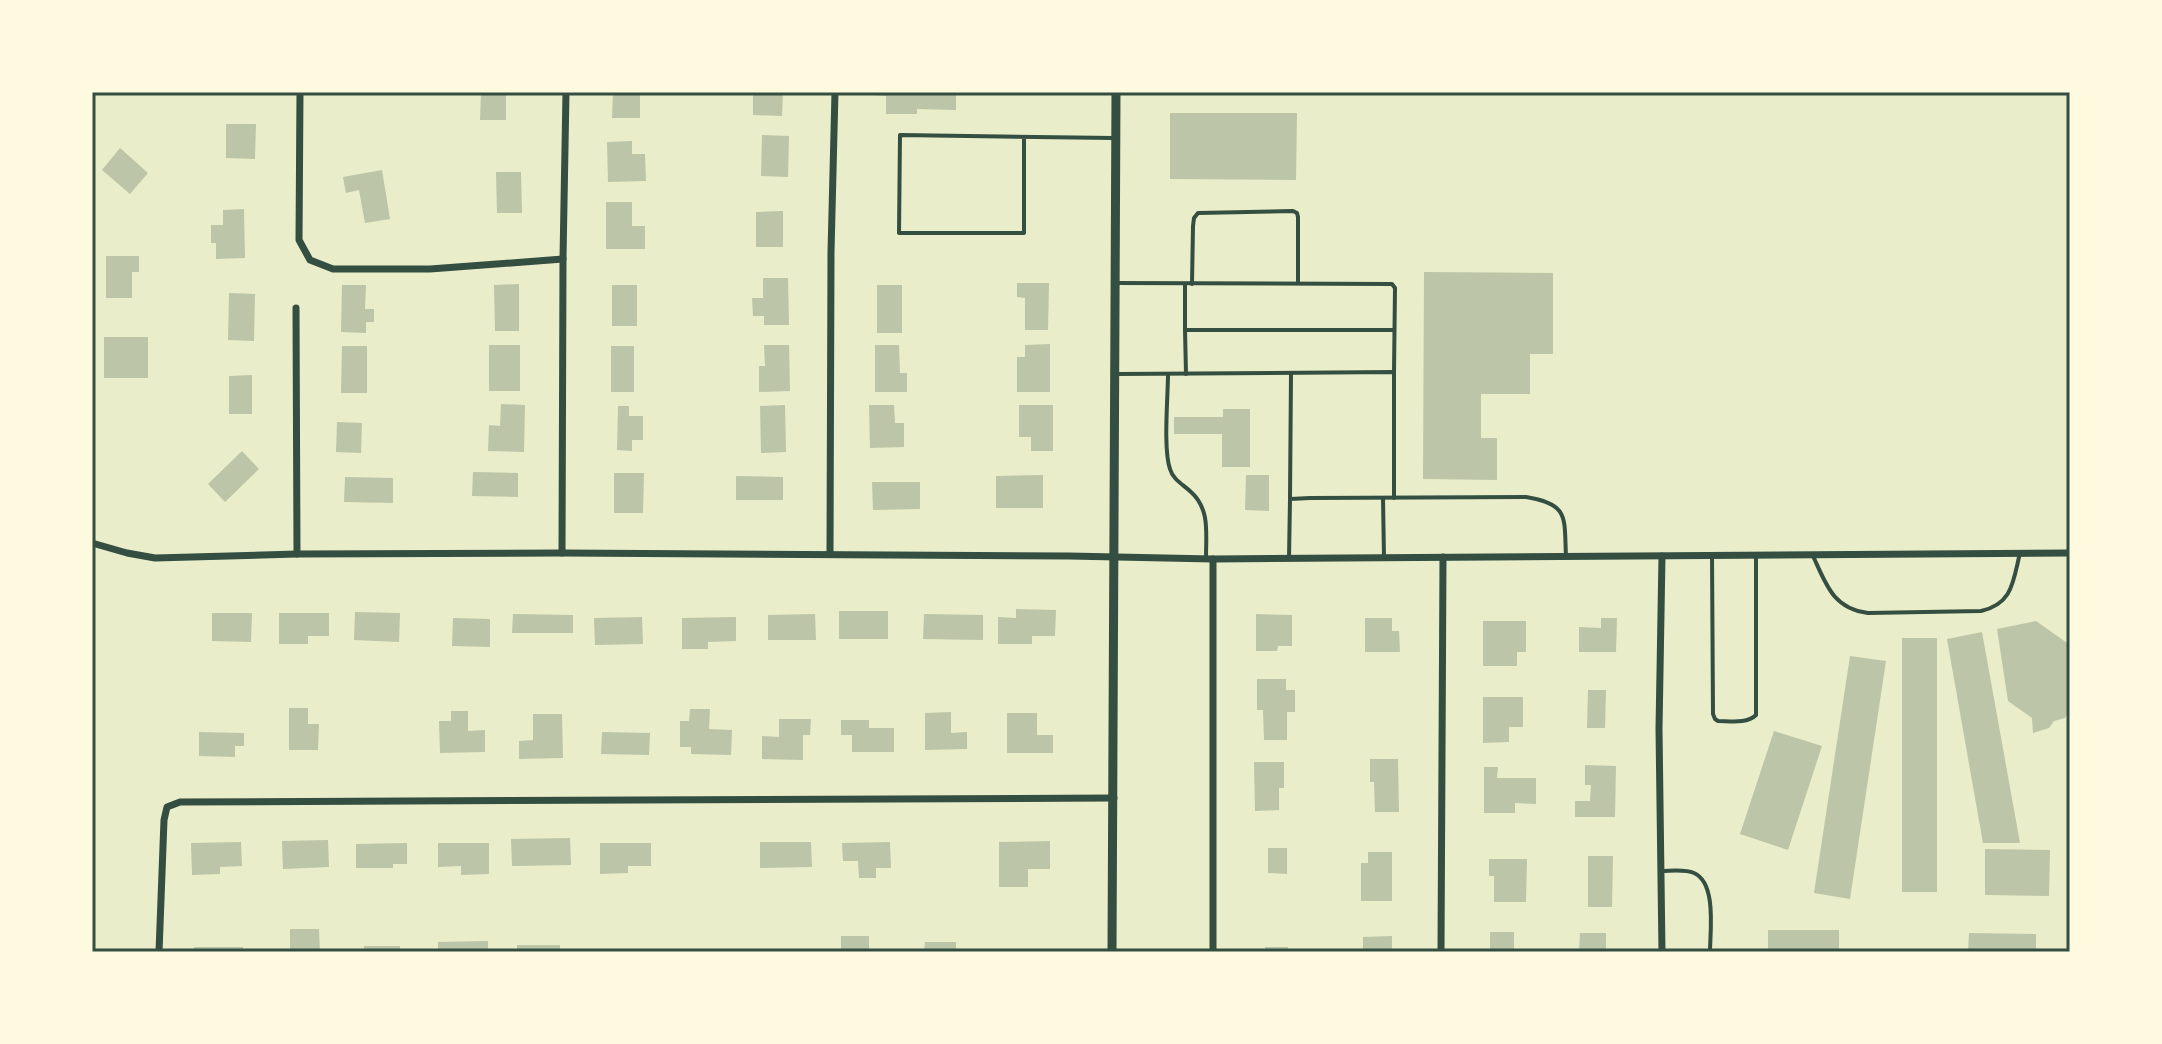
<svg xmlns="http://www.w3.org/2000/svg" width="2162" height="1044" viewBox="0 0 2162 1044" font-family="'Work Sans',sans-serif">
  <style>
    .building { fill: #bcc5a7 }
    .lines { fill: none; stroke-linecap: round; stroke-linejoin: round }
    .service { stroke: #344e41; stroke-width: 4 }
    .minor { stroke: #344e41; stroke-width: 7 }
    .tertiary { stroke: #344e41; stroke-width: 9 }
    .neatline { fill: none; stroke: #344e41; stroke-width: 3 }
  </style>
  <rect width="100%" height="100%" fill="#e9edc9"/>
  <g class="building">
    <polygon points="481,92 506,92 506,120 480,120"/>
    <polygon points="613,92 640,92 640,118 612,118"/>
    <polygon points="753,92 783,92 782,116 753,115"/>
    <polygon points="874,92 956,92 956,110 917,109 917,114 886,114 886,96 874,95"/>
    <polygon points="1170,113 1297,113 1296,180 1170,179"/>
    <polygon points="226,124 256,124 255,159 226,158"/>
    <polygon points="762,135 789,136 788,177 761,176"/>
    <polygon points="632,141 632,154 645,154 646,181 608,182 607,142"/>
    <polygon points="120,148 148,173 130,194 102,170"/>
    <polygon points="382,170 390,219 365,223 359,190 346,193 343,177"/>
    <polygon points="496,172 521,172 522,213 497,213"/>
    <polygon points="606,202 632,202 632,226 645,226 645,249 606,249"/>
    <polygon points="244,209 245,258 216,259 216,243 211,243 211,225 223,225 223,210"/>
    <polygon points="783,211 783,247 756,247 756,212"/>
    <polygon points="106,256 139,256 139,272 132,272 132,298 106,298"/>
    <polygon points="1424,272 1553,273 1553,354 1530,354 1530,394 1481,394 1481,438 1497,438 1497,480 1423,479"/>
    <polygon points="763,278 788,278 789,325 764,325 764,316 753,316 752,298 763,298"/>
    <polygon points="1017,283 1049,283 1048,330 1025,330 1025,298 1017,297"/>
    <polygon points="519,284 519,331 495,331 494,285"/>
    <polygon points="342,285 366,285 365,309 374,309 374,322 366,322 366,333 341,332"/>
    <rect x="612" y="285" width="25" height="41"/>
    <rect x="877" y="285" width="25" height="48"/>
    <polygon points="229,293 255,294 254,341 228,340"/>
    <rect x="104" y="337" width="44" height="41"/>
    <polygon points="1050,344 1050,392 1017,392 1017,357 1025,357 1025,345"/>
    <rect x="489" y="345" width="31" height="46"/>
    <polygon points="764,345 789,345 790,391 759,392 759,366 765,366"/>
    <polygon points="875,345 899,345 900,373 907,373 907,392 875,392"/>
    <polygon points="342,346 367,346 367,393 341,393"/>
    <rect x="611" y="346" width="23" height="46"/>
    <polygon points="252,375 252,414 229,414 229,376"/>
    <polygon points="501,404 525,405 524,452 488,451 489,425 500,426"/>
    <polygon points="785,405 786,452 761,453 760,406"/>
    <polygon points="869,405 894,405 895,423 904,423 904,447 870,448"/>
    <polygon points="1019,405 1053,405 1053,451 1031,451 1031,437 1019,437"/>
    <polygon points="618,406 629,406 629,416 643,416 643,440 632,440 632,451 617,450"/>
    <polygon points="1223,409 1250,409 1250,467 1222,467 1222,434 1174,434 1174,417 1223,417"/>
    <polygon points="337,422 362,423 361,453 336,452"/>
    <polygon points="242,451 259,469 225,502 208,484"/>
    <polygon points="473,472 518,473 518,497 472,496"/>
    <polygon points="614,473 644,473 643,513 614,513"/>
    <polygon points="1043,475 1043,508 996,508 996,476"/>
    <polygon points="1246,475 1269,475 1269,511 1245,510"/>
    <polygon points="736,476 783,477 783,500 736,500"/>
    <polygon points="345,477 393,478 393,503 344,502"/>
    <polygon points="872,482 920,482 920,509 873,510"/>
    <polygon points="1016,609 1056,610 1055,636 1032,636 1032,644 998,644 998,617 1016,618"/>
    <rect x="839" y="611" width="49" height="28"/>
    <polygon points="355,612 400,613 399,642 354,640"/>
    <polygon points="212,613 252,613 251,642 212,641"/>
    <polygon points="279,613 329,613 329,636 308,636 308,644 279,644"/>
    <polygon points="513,614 573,615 573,633 512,633"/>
    <polygon points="815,614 816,640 768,640 768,615"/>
    <polygon points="924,614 983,615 983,640 923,639"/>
    <polygon points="1256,614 1292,615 1292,646 1278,646 1277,651 1256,651"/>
    <polygon points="642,617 643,644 595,645 594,618"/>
    <polygon points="736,617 736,641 708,642 708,649 682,649 682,618"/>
    <polygon points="453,618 490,619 490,647 452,646"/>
    <polygon points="1365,618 1392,618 1392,631 1399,631 1400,652 1365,652"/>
    <polygon points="1601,618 1617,618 1616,652 1579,652 1579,627 1601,628"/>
    <polygon points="1483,621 1526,621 1526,652 1517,652 1517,666 1483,666"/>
    <polygon points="2036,621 2070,645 2070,710 2065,718 2054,721 2049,728 2033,733 2032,718 2008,701 1997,629"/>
    <polygon points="1982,632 2020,843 1983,843 1947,639"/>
    <rect x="1902" y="638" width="35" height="254"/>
    <polygon points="1850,656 1886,661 1850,899 1814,893"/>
    <polygon points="1257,679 1286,679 1286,690 1295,690 1295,712 1287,712 1287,740 1264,740 1263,710 1257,710"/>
    <polygon points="1588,690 1606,690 1605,728 1587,728"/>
    <polygon points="1483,697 1523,697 1523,727 1509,727 1509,742 1483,743"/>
    <polygon points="289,708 308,708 308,724 319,724 318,750 289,750"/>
    <polygon points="690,709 710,709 709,729 732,730 731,755 691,754 691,747 680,747 680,721 689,721"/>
    <polygon points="451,711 468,711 468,731 485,730 485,752 440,753 439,721 451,721"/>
    <polygon points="951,712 951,733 967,732 967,749 925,750 925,713"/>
    <polygon points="1007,713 1037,713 1037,735 1053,735 1053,753 1007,753"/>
    <polygon points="533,714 562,714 563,758 519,759 519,741 533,740"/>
    <polygon points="779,719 811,719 810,735 803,735 803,760 762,759 762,736 779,737"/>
    <polygon points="841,720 869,720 869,728 894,728 894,752 852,752 852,735 841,735"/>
    <polygon points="1774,731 1822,746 1788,850 1740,834"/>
    <polygon points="199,732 244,733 244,746 235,746 235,757 199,756"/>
    <polygon points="602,732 650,733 649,755 601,754"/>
    <polygon points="1370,759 1398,759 1399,812 1375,812 1374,782 1370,782"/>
    <polygon points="1254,762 1284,762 1284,788 1279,788 1279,810 1255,811"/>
    <polygon points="1585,765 1616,766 1615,817 1575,817 1575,801 1590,801 1591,785 1585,785"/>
    <polygon points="1484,767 1498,767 1497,778 1536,778 1536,804 1515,803 1515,813 1484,813"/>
    <polygon points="570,838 571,865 512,866 511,839"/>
    <polygon points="328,840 329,867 283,869 282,841"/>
    <polygon points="1050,841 1050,869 1028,869 1028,887 999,887 999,842"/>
    <polygon points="241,842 242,866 220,867 220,874 192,875 191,843"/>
    <polygon points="760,842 811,842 812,867 760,868"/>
    <polygon points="890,842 891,868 876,868 876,878 859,878 858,861 843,861 842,843"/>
    <polygon points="407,843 407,864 393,864 393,868 356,868 356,844"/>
    <polygon points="438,843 489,843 489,874 461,875 461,866 438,867"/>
    <polygon points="600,843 651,843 651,866 628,866 628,873 600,874"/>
    <polygon points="1268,848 1287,848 1287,874 1268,873"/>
    <polygon points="1985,849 2050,850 2049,896 1985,895"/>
    <polygon points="1368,852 1392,852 1392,901 1361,901 1361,863 1368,863"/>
    <polygon points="1588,856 1613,856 1612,907 1588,907"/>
    <polygon points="1489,859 1527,859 1526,902 1494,902 1494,876 1489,876"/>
    <polygon points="290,929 319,929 320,952 290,952"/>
    <rect x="1768" y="930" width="71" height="22"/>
    <rect x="1490" y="932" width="24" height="20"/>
    <polygon points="1580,933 1606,933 1606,952 1579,952"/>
    <polygon points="1969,933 2036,934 2036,952 1968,952"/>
    <rect x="841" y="936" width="28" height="16"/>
    <polygon points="1392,936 1392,952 1363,952 1363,937"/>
    <polygon points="488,941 488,952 438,952 438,942"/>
    <polygon points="925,942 956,942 956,949 970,949 970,952 924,952"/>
    <rect x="517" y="945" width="43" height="7"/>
    <rect x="364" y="946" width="36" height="6"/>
    <rect x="194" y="947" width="49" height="5"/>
    <rect x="1265" y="947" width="23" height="5"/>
  </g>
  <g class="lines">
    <g class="service">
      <polyline points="1024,137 1024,233 899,233 900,135 1113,138"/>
      <polyline points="1115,283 1392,284 1395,288 1394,372"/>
      <polyline points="1185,284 1185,330"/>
      <polyline points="1192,284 1193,226 1194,218 1198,213 1293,211 1297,213 1298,217 1298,283"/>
      <polyline points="1116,374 1394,372 1394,498"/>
      <path d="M 1168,374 C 1168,397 1163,449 1170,469 C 1173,480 1184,485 1191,492 C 1210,509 1206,533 1206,557"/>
      <polyline points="1186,374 1185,330 1394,330"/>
      <polyline points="1290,498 1291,373"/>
      <polyline points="1383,498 1384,558"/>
      <path d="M 1712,556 L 1713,714 L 1715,719 L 1718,721 C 1730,721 1747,724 1756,715 L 1756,556"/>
      <path d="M 1813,556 C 1826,584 1833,609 1868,613 L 1981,611 C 2013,604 2013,581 2020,553"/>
      <path d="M 1289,559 L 1290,499 L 1310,498 L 1526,497 C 1570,504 1564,518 1566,557"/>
      <path d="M 1661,871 C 1671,871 1685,869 1694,873 C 1717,883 1710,932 1710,952"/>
    </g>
    <g class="minor">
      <polyline points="300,92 299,240 310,260 333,269 430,269 563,259"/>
      <polyline points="296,308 297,554"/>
      <polyline points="92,543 127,553 155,558 297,554 562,553 1069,556 1213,559 2070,553"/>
      <polyline points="562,553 563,259 566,92"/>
      <polyline points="830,554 831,252 835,92"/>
      <polyline points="1662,556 1659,729 1662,952"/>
      <polyline points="159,952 164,820 167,807 180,802 1114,798"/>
      <polyline points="1213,952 1213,559"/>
      <polyline points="1441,952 1443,557"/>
    </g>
    <polyline class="tertiary" points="1112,952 1116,92"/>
  </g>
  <rect width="2162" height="1044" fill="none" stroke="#fefae0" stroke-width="188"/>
  <rect x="94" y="94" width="1974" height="856" class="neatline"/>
</svg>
